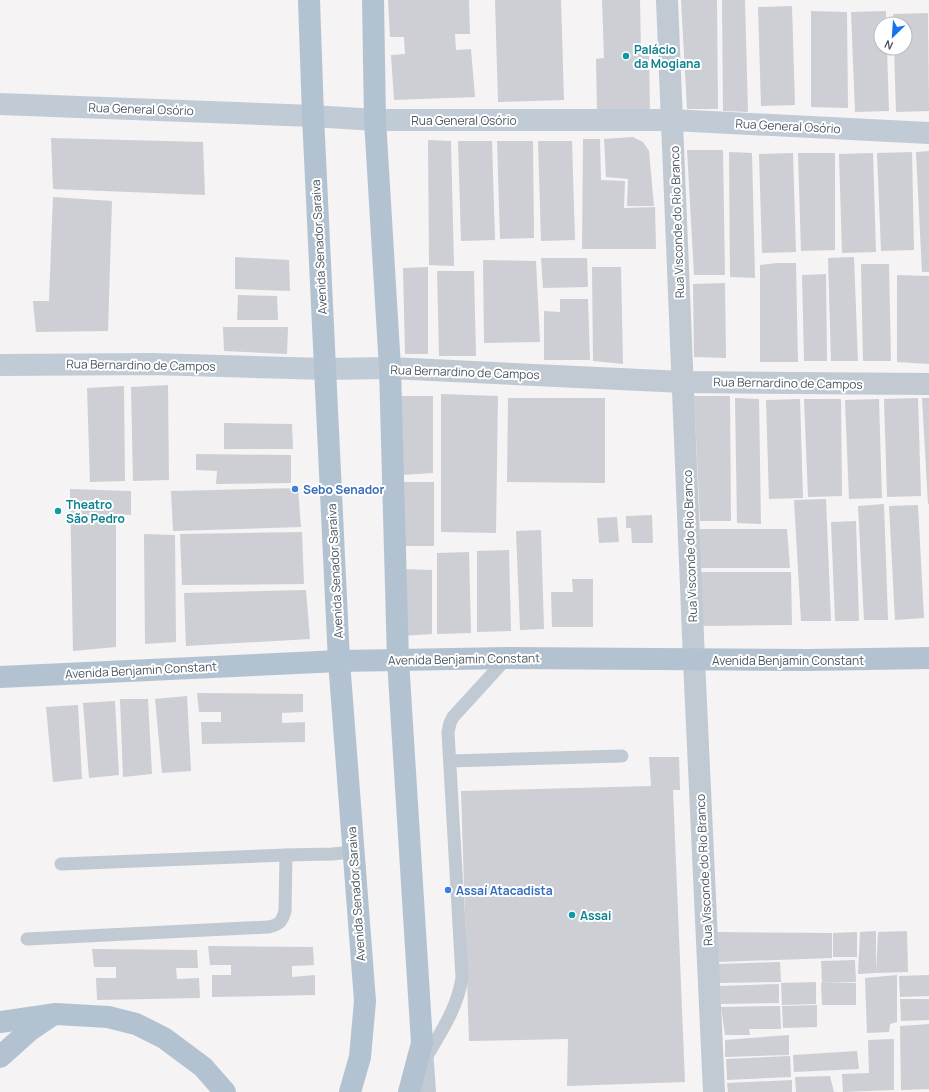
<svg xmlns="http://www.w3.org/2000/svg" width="929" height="1092" viewBox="0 0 929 1092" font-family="Manrope,sans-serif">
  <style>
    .building { fill: #cdcfd5 }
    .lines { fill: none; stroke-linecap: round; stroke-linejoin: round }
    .lane { stroke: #c1cad2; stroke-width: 13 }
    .street { stroke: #c1cad2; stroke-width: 22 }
    .secondary { stroke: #c1cbd6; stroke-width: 22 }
    .primary { stroke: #b3c2d1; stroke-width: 22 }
    .culture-dot { fill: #0f9aa8; stroke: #fff; stroke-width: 1.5 }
    .shop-dot { fill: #3f7fe0; stroke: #fff; stroke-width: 1.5 }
    .labels { text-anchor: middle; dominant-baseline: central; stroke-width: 4; stroke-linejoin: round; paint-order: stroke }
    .culture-label { font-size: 12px; font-weight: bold; fill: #0d838f; stroke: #fff; text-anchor: start }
    .street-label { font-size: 12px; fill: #4a5661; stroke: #fff }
    .shop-label { font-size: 12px; font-weight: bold; fill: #366cbe; stroke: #fff; text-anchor: start }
  </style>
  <rect width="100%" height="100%" fill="#f5f3f3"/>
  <g class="building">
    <polygon points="388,0 469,0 470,34 455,34 456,50 471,49 475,97 394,100 391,55 405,54 404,37 390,37"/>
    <polygon points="495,0 561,0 564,100 498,102"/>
    <polygon points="602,0 640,0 641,53 649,53 650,111 597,112 596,59 604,58"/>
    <polygon points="681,0 717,0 718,109 687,109"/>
    <polygon points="722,0 745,0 748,112 723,111"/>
    <polygon points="792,6 795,105 761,106 758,7"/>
    <polygon points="811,11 847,12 848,108 811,107"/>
    <polygon points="886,11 886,24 881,24 881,48 887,48 889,111 855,112 851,12"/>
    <polygon points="928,13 929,111 896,112 894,48 905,48 905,24 894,24 893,14"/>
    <polygon points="633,137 643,142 649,151 654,206 627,206 628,179 606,177 604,139"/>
    <polygon points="51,138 203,142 205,195 53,189"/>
    <polygon points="583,139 600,139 601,180 625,181 624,208 655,207 656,249 582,249"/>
    <polygon points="428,140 451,141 454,266 429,265"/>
    <polygon points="458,141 492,141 495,240 461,241"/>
    <polygon points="497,141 533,141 534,238 500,239"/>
    <polygon points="538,141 572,141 575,240 541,241"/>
    <polygon points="687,150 723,150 725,275 694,275"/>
    <polygon points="929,151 929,272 922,272 916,152"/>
    <polygon points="729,152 752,153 755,278 730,277"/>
    <polygon points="912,152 914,250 881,251 877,153"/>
    <polygon points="793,153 796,252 762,253 759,154"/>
    <polygon points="798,153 835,153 835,250 801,251"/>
    <polygon points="873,153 876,252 842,253 839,154"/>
    <polygon points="53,197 112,201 108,331 36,332 33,301 49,301"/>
    <polygon points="235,257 289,260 290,291 235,289"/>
    <polygon points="854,257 858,361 831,361 828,258"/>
    <polygon points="541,258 587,258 588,287 543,288"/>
    <polygon points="483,260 536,261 540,342 484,343"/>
    <polygon points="777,263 796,263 798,362 760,362 760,265"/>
    <polygon points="861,264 889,264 891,361 863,361"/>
    <polygon points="428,267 428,354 405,354 403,268"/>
    <polygon points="592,267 621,267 623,364 593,361"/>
    <polygon points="437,271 474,271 476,356 439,356"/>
    <polygon points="826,274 827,361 804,361 802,275"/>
    <polygon points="897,275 929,276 929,364 897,362"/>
    <polygon points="725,283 726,358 694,357 693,284"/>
    <polygon points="238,295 277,296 278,320 237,320"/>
    <polygon points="560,299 588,299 590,360 544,360 544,311 560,312"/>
    <polygon points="223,327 288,327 287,354 224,351"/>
    <polygon points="168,385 169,480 133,481 131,387"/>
    <polygon points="124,386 125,481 90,482 87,388"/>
    <polygon points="441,394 498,396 496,533 441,532"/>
    <polygon points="401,396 433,396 433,473 402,475"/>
    <polygon points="694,396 730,396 731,521 700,521"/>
    <polygon points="508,398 605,398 605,483 507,482"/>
    <polygon points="735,398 759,399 761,524 737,523"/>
    <polygon points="918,398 921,496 887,497 884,399"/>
    <polygon points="922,398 929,398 929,504 928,504"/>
    <polygon points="800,399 803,498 769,499 766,400"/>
    <polygon points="804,399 841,399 842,496 808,497"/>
    <polygon points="879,399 882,498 849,499 845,400"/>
    <polygon points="224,423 292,424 293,449 224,449"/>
    <polygon points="196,454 291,455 291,483 216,484 217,471 196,470"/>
    <rect x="403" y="482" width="31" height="64"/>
    <polygon points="298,488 301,527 173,531 171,491"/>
    <polygon points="70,489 131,491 131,515 116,514 116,647 73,651"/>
    <polygon points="826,499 831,621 801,621 794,500"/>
    <polygon points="884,504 888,620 864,620 858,506"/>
    <polygon points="918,505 924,618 895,620 889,506"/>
    <polygon points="652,515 653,543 632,543 631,528 626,528 626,516"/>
    <polygon points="617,517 619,542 599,543 597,518"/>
    <polygon points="856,521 859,621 835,621 831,522"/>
    <polygon points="700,529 787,529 790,568 700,568"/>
    <polygon points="541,530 544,629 520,630 516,531"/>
    <polygon points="302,532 304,584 182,585 180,534"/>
    <polygon points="144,534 175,535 176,642 145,644"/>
    <polygon points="509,550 511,631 477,632 477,551"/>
    <polygon points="469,552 471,633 437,634 437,553"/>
    <polygon points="401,569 432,570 432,634 401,636"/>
    <polygon points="698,572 791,572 792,625 705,626 698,622"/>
    <polygon points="572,579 593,579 593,627 552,627 551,592 573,592"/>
    <polygon points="306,590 310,639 186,646 184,593"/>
    <polygon points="197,693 303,694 303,712 282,713 282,723 305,722 305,742 202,744 201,722 221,722 221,712 199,712"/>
    <polygon points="187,696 191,771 162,773 155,699"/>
    <polygon points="120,699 148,699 152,774 123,777"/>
    <polygon points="115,701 119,775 89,778 83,703"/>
    <polygon points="78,705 82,779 53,782 46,707"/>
    <polygon points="649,757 679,757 680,790 673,790 685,1082 567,1086 568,1039 469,1041 461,791 651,786"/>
    <polygon points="876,931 876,973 858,974 860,932"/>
    <polygon points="907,931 908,972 876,973 878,932"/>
    <polygon points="716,932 832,933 832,958 717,962"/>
    <polygon points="857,932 857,957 833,957 833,933"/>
    <polygon points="208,946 313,947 314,965 292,966 292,977 315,975 315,995 212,997 212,975 231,975 231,965 210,965"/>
    <polygon points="92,949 197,950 198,968 176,968 177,979 199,978 200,998 97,1000 96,978 116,978 116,967 94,967"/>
    <polygon points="855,960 856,982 822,983 821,961"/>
    <polygon points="780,962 781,982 719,983 718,964"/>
    <polygon points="897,975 897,1022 890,1024 889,1032 867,1033 865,978"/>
    <polygon points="929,975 929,996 900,997 899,976"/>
    <polygon points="816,982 816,1004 782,1005 781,983"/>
    <polygon points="821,983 856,983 856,1005 822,1005"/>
    <polygon points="779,984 779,1003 721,1004 719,986"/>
    <polygon points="900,999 929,999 929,1020 901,1021"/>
    <polygon points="817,1005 817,1027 783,1028 782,1006"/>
    <polygon points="780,1006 781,1029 749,1029 750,1035 725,1035 721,1007"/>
    <polygon points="929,1024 929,1089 901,1090 900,1026"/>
    <polygon points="789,1035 789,1055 725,1057 725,1040"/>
    <polygon points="894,1039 894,1090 843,1092 842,1074 869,1073 868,1040"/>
    <polygon points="857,1051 859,1069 794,1072 793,1055"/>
    <polygon points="790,1056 791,1077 727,1080 726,1059"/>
    <polygon points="830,1076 834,1092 796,1092 795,1077"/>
    <polygon points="792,1080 792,1092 728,1092 727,1083"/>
  </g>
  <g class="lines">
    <g class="lane">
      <polyline points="450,761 622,756"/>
      <polyline points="61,864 286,855 332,854 353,852"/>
      <path d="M 27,939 L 268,927 C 279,925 282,922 285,911 L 286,855"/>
      <path d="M 424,1061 C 439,1035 458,1008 462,977 L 448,732 L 450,723 L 453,717 L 507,658"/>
    </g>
    <g class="street">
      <polyline points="667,0 694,660 714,1092"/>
      <polyline points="390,368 683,382 929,384"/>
      <polyline points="422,1049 425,1092"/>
    </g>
    <g class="secondary">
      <polyline points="0,104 313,116 375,120 672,120 929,133"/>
      <polyline points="0,365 152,364 325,369 390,368"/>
    </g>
    <g class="primary">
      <polyline points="309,0 313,116 339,661 365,1001 360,1057 350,1092"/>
      <polyline points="373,0 375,120 390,368 398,660 422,1043 409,1092"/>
      <polyline points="0,677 339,661 398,660 507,658 808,660 929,658"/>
      <polyline points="0,1022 56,1014 108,1017 136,1024 164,1038 203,1067 225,1092"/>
      <polyline points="0,1057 29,1031 51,1016"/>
    </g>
  </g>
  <g class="culture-dot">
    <circle cx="626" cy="56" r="4"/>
    <circle cx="58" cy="511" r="4"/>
    <circle cx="572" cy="915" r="4"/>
  </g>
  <g class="shop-dot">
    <circle cx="295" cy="489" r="4"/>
    <circle cx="448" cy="890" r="4"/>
  </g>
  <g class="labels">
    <g class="culture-label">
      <text x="634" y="49">Palácio<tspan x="634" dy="14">da Mogiana</tspan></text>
      <text x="66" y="504">Theatro<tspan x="66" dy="14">São Pedro</tspan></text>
      <text x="580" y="915">Assai</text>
    </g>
    <g class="street-label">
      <text transform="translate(141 109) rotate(2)">Rua General Osório</text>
      <text x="464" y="120">Rua General Osório</text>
      <text transform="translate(788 126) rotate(3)">Rua General Osório</text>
      <text transform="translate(677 222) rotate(-92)">Rua Visconde do Rio Branco</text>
      <text transform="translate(319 247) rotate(-93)">Avenida Senador Saraiva</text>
      <text transform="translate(141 365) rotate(1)">Rua Bernardino de Campos</text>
      <text transform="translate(465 372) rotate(2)">Rua Bernardino de Campos</text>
      <text transform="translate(788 383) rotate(1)">Rua Bernardino de Campos</text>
      <text transform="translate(690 546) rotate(-92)">Rua Visconde do Rio Branco</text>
      <text transform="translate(335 571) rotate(-93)">Avenida Senador Saraiva</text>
      <text transform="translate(464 659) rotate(-1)">Avenida Benjamin Constant</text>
      <text x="788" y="660">Avenida Benjamin Constant</text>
      <text transform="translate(141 670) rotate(-3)">Avenida Benjamin Constant</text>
      <text transform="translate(704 870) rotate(-93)">Rua Visconde do Rio Branco</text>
      <text transform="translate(356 894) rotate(-94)">Avenida Senador Saraiva</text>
    </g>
    <g class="shop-label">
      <text x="303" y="489">Sebo Senador</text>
      <text x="456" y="890">Assaí Atacadista</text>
    </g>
  </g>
  <g transform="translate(893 36) rotate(205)"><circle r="19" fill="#ffffff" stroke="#b7bbc0"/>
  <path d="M0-3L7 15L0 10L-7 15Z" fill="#1a73e8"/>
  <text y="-6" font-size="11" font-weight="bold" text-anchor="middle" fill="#4a5661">N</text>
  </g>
</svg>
